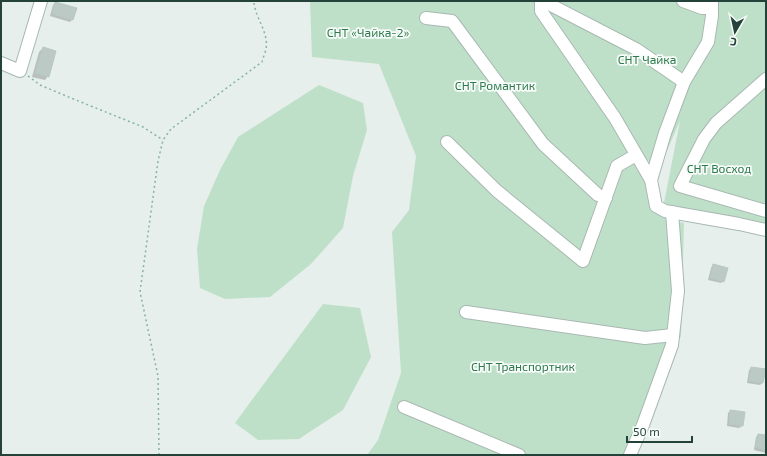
<svg xmlns="http://www.w3.org/2000/svg" width="767" height="456" viewBox="0 0 767 456" font-family="'Exo 2',sans-serif">
  <style>
    .green { fill: #bfe0c8 }
    .shadow { fill: #0003 }
    .building { fill: #bbcac4; stroke: #b8c9c2 }
    .lines { fill: none; stroke-linecap: round; stroke-linejoin: round }
    .minor-casing { stroke: #a8b8b2; stroke-width: 14 }
    .path { stroke: #86b3a5; stroke-width: 1.5; stroke-dasharray: 2 3; stroke-linecap: butt }
    .minor { stroke: #fff; stroke-width: 12 }
    .labels { text-anchor: middle; dominant-baseline: central; stroke-width: 3.5; stroke-linejoin: round; paint-order: stroke }
    .park-label { font-size: 12px; fill: #2d7a4b; stroke: #f7fbf9 }
  </style>
  <rect width="100%" height="100%" fill="#e6efeb"/>
  <g class="green">
    <polygon points="310,1 536,1 537,11 637,163 646,180 652,208 668,220 684,223 681,336 632,455 367,455 378,440 401,373 392,232 409,210 416,156 379,64 312,57"/>
    <polygon points="550,1 766,1 766,228 673,209 664,203 680,121 658,171 641,153 551,15"/>
    <polygon points="319,85 363,103 367,130 353,176 343,228 311,264 270,297 225,299 200,288 197,249 204,206 220,170 238,137"/>
    <polygon points="323,304 360,308 371,357 343,410 299,439 258,440 235,423"/>
  </g>
  <g class="shadow">
    <polygon points="56,3 75,9 72,20 70,22 50,16 53,5"/>
    <polygon points="43,48 48,76 45,80 32,77 39,52"/>
    <polygon points="713,265 723,281 721,283 708,280 711,268"/>
    <polygon points="751,368 762,383 760,385 747,383 749,370"/>
    <polygon points="730,411 742,426 739,428 727,426 728,413"/>
    <polygon points="758,435 766,436 766,453 754,450 756,437"/>
  </g>
  <g class="building">
    <polygon points="55,2 77,8 73,20 52,14"/>
    <polygon points="43,47 56,51 49,77 35,73"/>
    <polygon points="713,264 728,268 724,282 710,278"/>
    <polygon points="751,367 766,369 763,383 749,381"/>
    <polygon points="730,410 745,412 743,426 729,424"/>
    <polygon points="758,434 766,435 766,450 755,447"/>
  </g>
  <g class="lines">
    <defs>
      <g id="minor">
        <polyline points="541,1 541,11 615,118 651,180 656,206 665,211 739,224 766,230"/>
        <polyline points="543,1 636,49 684,82"/>
        <polyline points="683,1 702,8 712,8"/>
        <polyline points="426,18 452,21 543,144 598,195 606,198"/>
        <polyline points="1,63 20,71 41,1"/>
        <polyline points="766,79 716,123 704,139 680,186 766,211"/>
        <polyline points="447,142 497,191 583,261 617,166 636,155"/>
        <polyline points="651,180 665,133 684,82 708,42 712,16 712,1"/>
        <polyline points="466,312 645,338 673,335"/>
        <polyline points="404,407 519,455"/>
        <polyline points="630,455 643,425 672,345 678,291 672,212"/>
      </g>
    </defs>
    <use href="#minor" class="minor-casing"/>
    <g class="path">
      <polyline points="28,76 40,85 71,98 143,127 163,140"/>
      <path d="M 159,455 L 158,376 L 140,292 L 158,161 L 163,140 L 171,129 L 262,62 C 263,58 265,53 266,49 C 269,32 255,18 254,2 L 256,1"/>
    </g>
    <use href="#minor" class="minor"/>
  </g>
  <g class="labels">
    <g class="park-label">
      <text x="368" y="32">СНТ «Чайка-2»</text>
      <text x="647" y="59">СНТ Чайка</text>
      <text x="495" y="85">СНТ Романтик</text>
      <text x="719" y="168">СНТ Восход</text>
      <text x="523" y="366">СНТ Транспортник</text>
    </g>
  </g>
  <rect width="767" height="456" fill="none" stroke="#24423a" stroke-width="4"/>
  <g transform="translate(735 32) rotate(189)" stroke="#f7fbf9" stroke-width="3" paint-order="stroke">
  <path d="M0-3L7 15L0 10L-7 15Z" fill="#24423a"/>
  <text y="-6" font-size="11" font-weight="bold" text-anchor="middle" fill="#24423a">С</text>
  </g>
  <path d="M627 436v6h65v-6" fill="none" stroke="#24423a" stroke-width="2"/>
  <text x="633" y="436" font-size="12" fill="#24423a" stroke="#f7fbf9" stroke-width="3" paint-order="stroke">50 m</text>
</svg>
